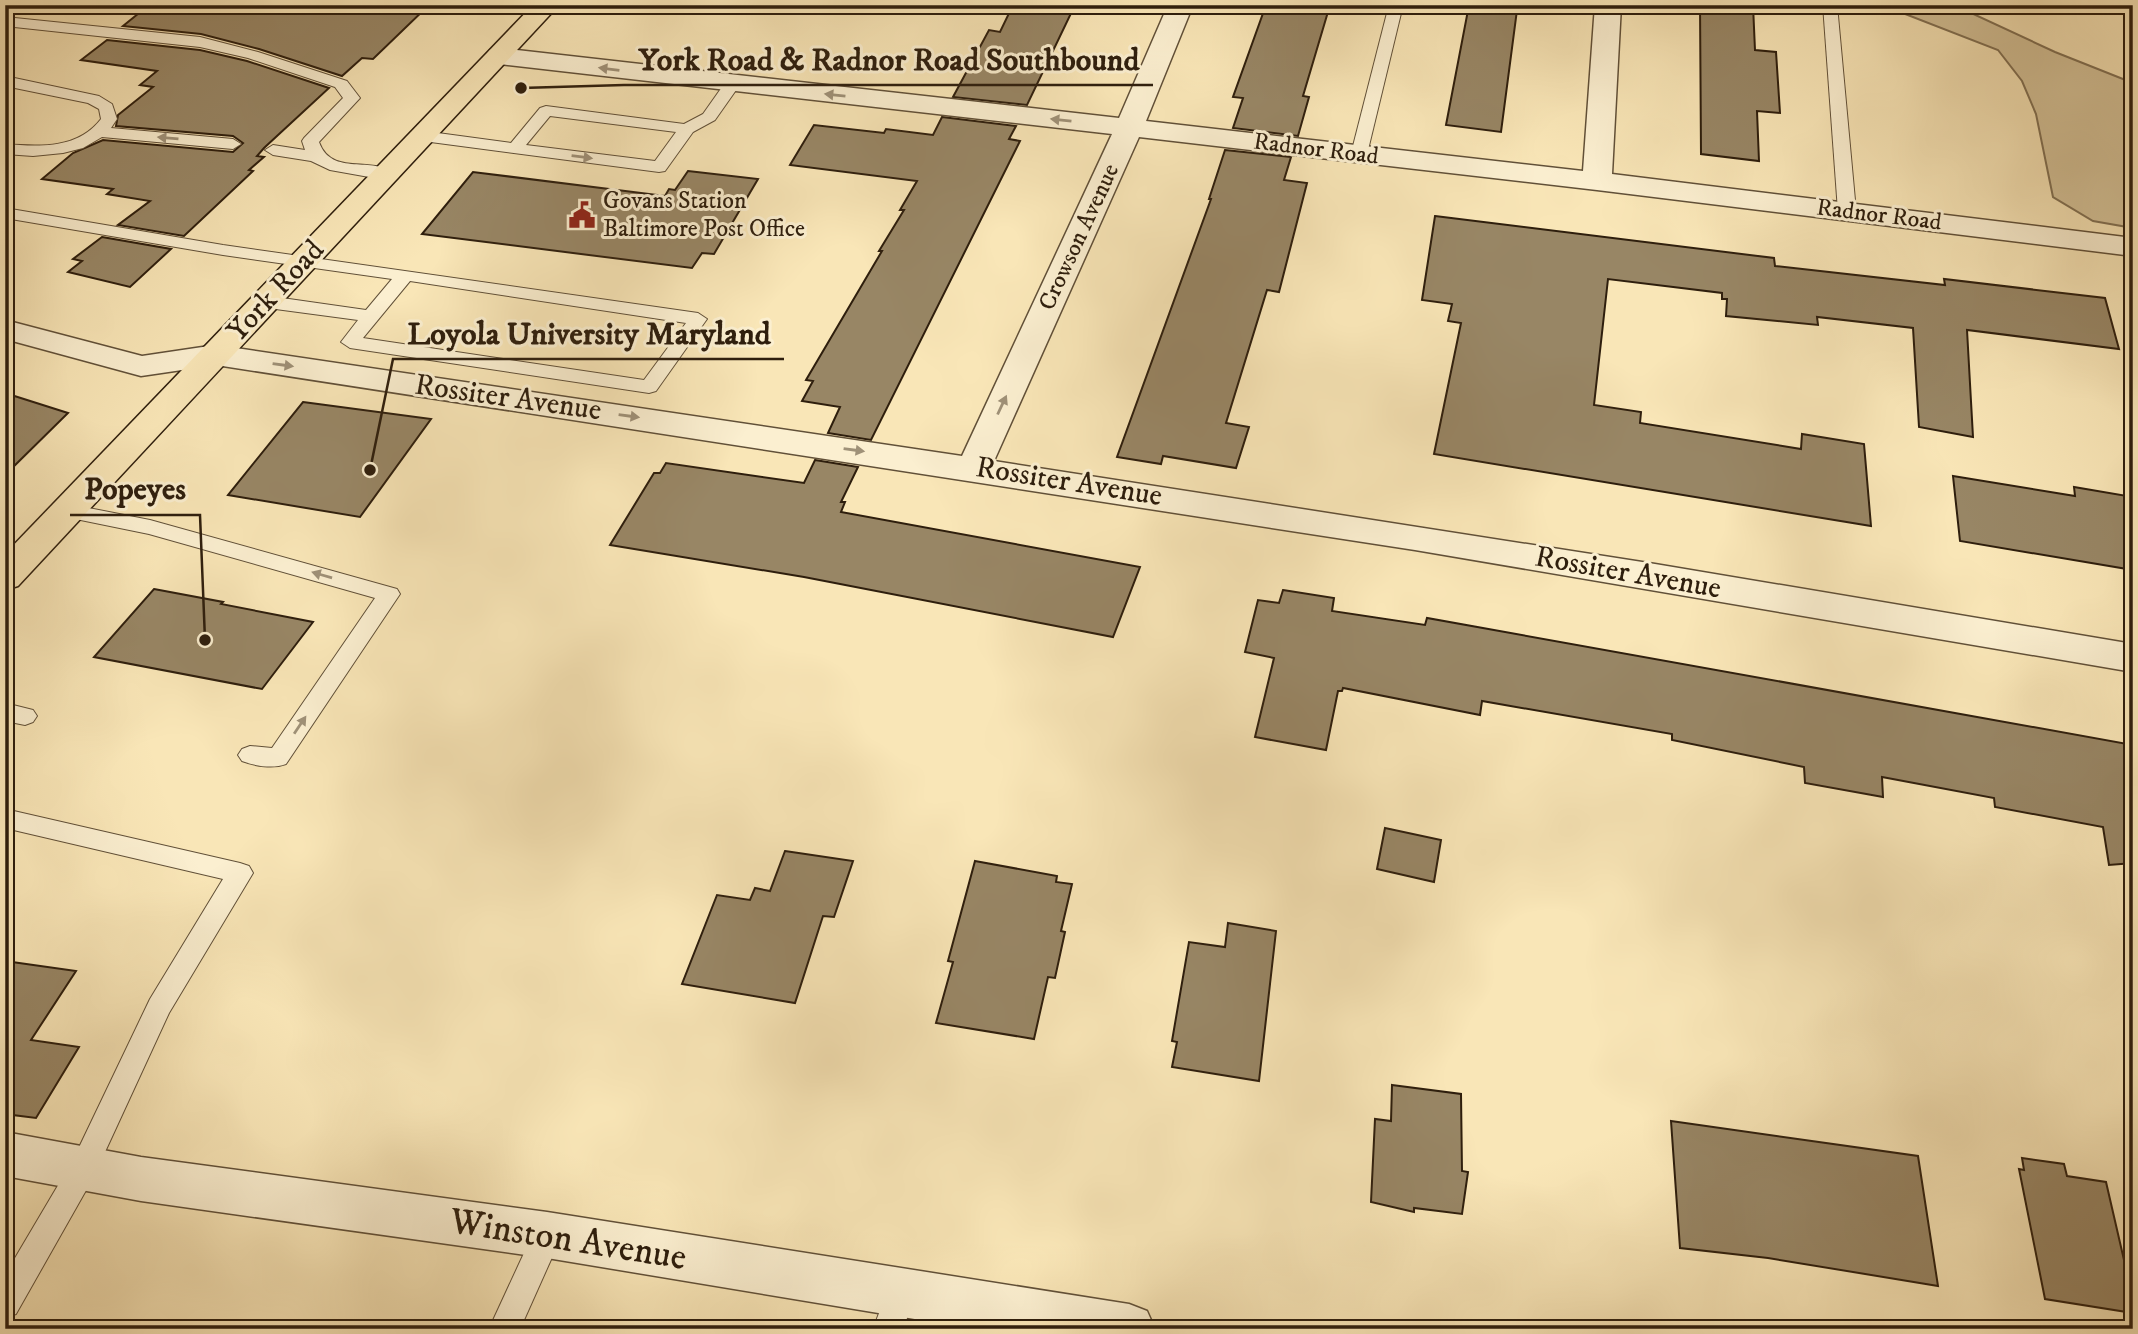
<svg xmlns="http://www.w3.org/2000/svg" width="2138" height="1334" viewBox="0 0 2138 1334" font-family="'IM FELL DW Pica',serif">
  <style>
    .green { fill: #d6c49a; stroke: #827154; stroke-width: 2 }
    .building { fill: #988665; stroke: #2e1e0d; stroke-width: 2 }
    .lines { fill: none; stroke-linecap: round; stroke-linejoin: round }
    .lane-casing { stroke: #615038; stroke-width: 2 }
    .street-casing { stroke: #615038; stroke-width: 3 }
    .primary-casing { stroke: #2e1e0d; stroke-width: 3 }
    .lane { fill: #fbefd0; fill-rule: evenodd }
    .street { fill: #fbefd0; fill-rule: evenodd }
    .primary { fill: #f9e6b7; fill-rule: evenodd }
    .oneway { fill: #9f9178 }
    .labels { text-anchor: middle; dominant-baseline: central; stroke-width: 6; stroke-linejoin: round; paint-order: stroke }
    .far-street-label { font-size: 24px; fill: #2e1e0d; stroke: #fbefd0 }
    .far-poi-label { font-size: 24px; fill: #2e1e0d; stroke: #fbefd0; text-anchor: start }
    .street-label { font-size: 30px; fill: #2e1e0d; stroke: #fbefd0 }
    .near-street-label { font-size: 37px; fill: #2e1e0d; stroke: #fbefd0 }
    .leader { fill: none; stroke: #2e1e0d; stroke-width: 2.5 }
    .callout-dot { fill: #2e1e0d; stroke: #fbefd0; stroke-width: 2.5 }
    .callout-label { font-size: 32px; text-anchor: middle; font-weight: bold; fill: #2e1e0d; stroke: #fbefd0; stroke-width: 6; stroke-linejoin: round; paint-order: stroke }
  </style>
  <rect width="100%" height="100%" fill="#f9e6b7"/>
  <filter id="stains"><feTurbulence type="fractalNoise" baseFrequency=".00286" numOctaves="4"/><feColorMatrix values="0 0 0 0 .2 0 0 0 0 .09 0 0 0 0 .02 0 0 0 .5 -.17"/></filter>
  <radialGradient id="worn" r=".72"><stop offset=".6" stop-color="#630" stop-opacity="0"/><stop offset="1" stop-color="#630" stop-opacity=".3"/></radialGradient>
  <polygon class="green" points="1882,5 1954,5 2055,52 2133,83 2133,228 2093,221 2053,197 2036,114 2022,81 1998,50"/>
  <g class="building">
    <polygon points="149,5 429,5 373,59 362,58 342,76 259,49 201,34 123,26"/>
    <polygon points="1013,5 1075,5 1027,105 953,97 989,30 1000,32"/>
    <polygon points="1266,5 1330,5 1303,96 1309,97 1298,136 1233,128 1243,98 1233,97"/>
    <polygon points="1469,5 1517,10 1501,132 1446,125"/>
    <polygon points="1700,5 1753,5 1755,50 1776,52 1780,113 1757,111 1759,161 1701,154"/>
    <polygon points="107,40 200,50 247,61 329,88 264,148 257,156 264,157 249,170 253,171 184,236 118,225 150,201 107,194 113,189 42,179 73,153 103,140 233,152 243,143 233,136 116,126 118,115 153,87 140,85 157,71 81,60"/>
    <polygon points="942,117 1016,126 1009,139 1020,141 871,440 828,433 840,407 802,401 813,381 806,380 882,251 879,251 904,210 900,210 917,181 790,165 814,125 884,133 886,129 933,135"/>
    <polygon points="1225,150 1291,157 1284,180 1307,183 1279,292 1267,290 1226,423 1249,427 1236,468 1163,456 1161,464 1117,457 1211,199 1209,199"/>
    <polygon points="688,171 758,179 714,254 702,253 692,268 422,234 473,172 665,196 669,189 675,190"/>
    <polygon points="1435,216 1774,258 1775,266 1945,285 1944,279 2105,298 2119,349 1967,330 1973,437 1919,427 1913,328 1817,317 1818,325 1726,316 1727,299 1722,299 1722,293 1608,279 1594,405 1641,412 1640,423 1801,449 1802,434 1864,444 1871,526 1434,454 1461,323 1448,321 1452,304 1422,300"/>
    <polygon points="102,237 171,249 130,287 68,272 82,261 73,259"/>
    <polygon points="5,393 68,413 5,475"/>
    <polygon points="303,402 431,419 360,517 228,495"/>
    <polygon points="815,460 858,467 841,502 845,502 841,512 1140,567 1113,637 804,577 610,545 654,473 660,473 666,463 804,483"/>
    <polygon points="1953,476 2075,496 2074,487 2133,497 2133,570 1960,541"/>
    <polygon points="154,589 223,602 221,604 313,622 262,689 94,657"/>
    <polygon points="1283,590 1334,598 1332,611 1425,625 1427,618 2133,745 2133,863 2109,865 2103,827 1995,807 1994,798 1882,777 1883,797 1805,783 1804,767 1672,740 1672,734 1482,701 1480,715 1343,688 1342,691 1338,691 1326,750 1255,737 1274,658 1245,652 1258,600 1279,603"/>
    <polygon points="1385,828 1441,840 1434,882 1377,869"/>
    <polygon points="785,851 853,861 834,917 823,916 795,1003 682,984 717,895 750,900 755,888 770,891"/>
    <polygon points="975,861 1057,876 1056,882 1072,884 1061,931 1065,932 1055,978 1048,977 1034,1039 936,1023 953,962 948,961"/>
    <polygon points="1228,923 1276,931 1259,1081 1172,1067 1177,1042 1172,1041 1189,942 1225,947"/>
    <polygon points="5,961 76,971 31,1040 79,1047 36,1118 5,1114"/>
    <polygon points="1392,1085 1461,1094 1462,1171 1468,1172 1462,1214 1414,1208 1414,1212 1371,1202 1375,1119 1391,1121"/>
    <polygon points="1671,1121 1918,1156 1938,1286 1768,1258 1680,1248"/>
    <polygon points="2022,1158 2064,1164 2067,1176 2106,1182 2133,1299 2133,1313 2045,1299 2019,1169 2024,1170"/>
  </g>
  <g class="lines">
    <defs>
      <g id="lane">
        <polygon points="1389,5 1403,5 1367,154 1359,159 1351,154"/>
        <path d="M 1566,5 L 1611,5 L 1615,9 C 1606,17 1575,13 1566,5 Z"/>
        <polygon points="1823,5 1837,5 1856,211 1847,216 1838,211"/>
        <path d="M 5,17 L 200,37 L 258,52 L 347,81 L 360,98 L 319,142 C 332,178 374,154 394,175 L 386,180 L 330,170 L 311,161 L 273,155 L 265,150 L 273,145 L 305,150 L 302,141 L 304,138 L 343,98 L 335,87 L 248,58 L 200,47 L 5,26 Z"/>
        <path d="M 5,76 L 99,96 L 112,104 L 117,119 L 111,128 L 233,139 L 241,144 L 233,149 L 102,137 L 83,148 L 63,153 L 33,156 L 5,154 L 5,144 C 40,147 78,149 101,119 L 99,109 L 88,103 L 5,86 Z"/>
        <path d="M 733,78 L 741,83 L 715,120 L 693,132 L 665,171 L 659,172 L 423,141 L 415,136 L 423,131 L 511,143 L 540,108 L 546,106 L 684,124 L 703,114 L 727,80 ZM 550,116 L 676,132 L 655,161 L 526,145 Z"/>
        <path d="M 5,208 L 223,245 L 698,313 L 707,319 L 656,391 L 649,393 L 350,348 L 341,342 L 358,320 L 268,308 L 259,302 L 268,296 L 366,310 L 392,279 L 223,255 L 5,218 ZM 410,281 L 686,323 L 644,380 L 363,338 Z"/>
        <path d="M 68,504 L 150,520 L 397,589 L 400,594 L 286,764 C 273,769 255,766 242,761 L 238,755 L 242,749 L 250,746 L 272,748 L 375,598 L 149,534 L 61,516 L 58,511 L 61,506 Z"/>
        <polygon points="5,703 33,710 37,716 33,722 25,725 5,721"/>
        <polygon points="5,809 240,863 249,866 253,873 169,1013 93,1178 16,1314 5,1318 5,1275 73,1160 150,999 223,879 5,828"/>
        <polygon points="547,1221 557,1225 562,1235 520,1329 489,1329 537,1225"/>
        <polygon points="901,1280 912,1284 916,1294 903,1329 873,1329 890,1284"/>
      </g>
      <g id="street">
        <polygon points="1168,5 1193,5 1146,121 1583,171 1595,5 1621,5 1612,174 2133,238 2133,256 1597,190 1139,137 994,461 1655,564 2133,644 2133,672 1415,550 216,365 141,376 5,339 5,320 142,356 216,345 962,456 1112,134 499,64 490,62 486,56 490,50 499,48 1119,118"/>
        <polygon points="5,1132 141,1157 547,1212 1129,1304 1147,1311 1155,1329 975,1329 547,1258 141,1201 5,1176"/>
      </g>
      <polygon id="primary" points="533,5 559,5 18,586 5,590 5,554"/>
    </defs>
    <use href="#lane" class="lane-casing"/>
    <use href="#street" class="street-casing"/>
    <use href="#primary" class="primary-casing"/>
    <use href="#lane" class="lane"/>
    <use href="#street" class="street"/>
    <use href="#primary" class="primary"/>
  </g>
  <defs><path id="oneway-solid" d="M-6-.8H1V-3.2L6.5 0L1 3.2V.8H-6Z" transform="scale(1.75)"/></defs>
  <g class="oneway">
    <use href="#oneway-solid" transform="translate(609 69) rotate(-173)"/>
    <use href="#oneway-solid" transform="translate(835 95) rotate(-174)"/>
    <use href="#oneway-solid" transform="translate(1061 120) rotate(-174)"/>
    <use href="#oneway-solid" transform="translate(168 138) rotate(-175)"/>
    <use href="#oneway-solid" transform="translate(582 157) rotate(7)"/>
    <use href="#oneway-solid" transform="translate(283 365) rotate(8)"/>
    <use href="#oneway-solid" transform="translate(1002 405) rotate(-65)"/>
    <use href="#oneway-solid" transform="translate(629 416) rotate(8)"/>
    <use href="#oneway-solid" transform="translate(854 450) rotate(8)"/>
    <use href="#oneway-solid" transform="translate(322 575) rotate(-164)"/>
    <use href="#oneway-solid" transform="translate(300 725) rotate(-56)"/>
  </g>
  <defs>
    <symbol id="civic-bare" viewBox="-9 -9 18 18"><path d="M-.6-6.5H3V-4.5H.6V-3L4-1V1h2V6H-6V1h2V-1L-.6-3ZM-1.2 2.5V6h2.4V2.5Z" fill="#8f2418" stroke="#fbefd0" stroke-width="2.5" paint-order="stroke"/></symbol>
  </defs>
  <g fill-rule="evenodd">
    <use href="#civic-bare" x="563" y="196" width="38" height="38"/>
  </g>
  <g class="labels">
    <g class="far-street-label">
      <text transform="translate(1316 149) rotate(7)">Radnor Road</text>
      <text transform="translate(1879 215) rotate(7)">Radnor Road</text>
      <text transform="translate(1079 237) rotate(-65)">Crowson Avenue</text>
    </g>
    <g class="far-poi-label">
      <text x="603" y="201">Govans Station<tspan x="603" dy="28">Baltimore Post Office</tspan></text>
    </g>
    <g class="street-label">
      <text transform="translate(276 291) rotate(-47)">York Road</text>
      <text transform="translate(508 398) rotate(8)">Rossiter Avenue</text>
      <text transform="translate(1069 482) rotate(9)">Rossiter Avenue</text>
      <text transform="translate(1628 573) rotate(10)">Rossiter Avenue</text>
    </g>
    <g class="near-street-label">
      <text transform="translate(568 1240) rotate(9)">Winston Avenue</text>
    </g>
  </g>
  <path class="leader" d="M521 88L624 85H1153M370 470L393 359H784M205 640L200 515H70"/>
  <g class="callout-dot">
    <circle cx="521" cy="88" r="7"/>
    <circle cx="370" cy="470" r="7"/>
    <circle cx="205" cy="640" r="7"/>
  </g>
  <g class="callout-label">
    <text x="889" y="70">York Road &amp; Radnor Road Southbound</text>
    <text x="589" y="344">Loyola University Maryland</text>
    <text x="135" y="499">Popeyes</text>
  </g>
  <rect width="2138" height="1334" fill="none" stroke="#f9e6b7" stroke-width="28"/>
  <rect x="7" y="7" width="2124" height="1320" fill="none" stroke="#2e1e0d" stroke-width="3.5"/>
  <rect x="14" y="14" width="2110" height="1306" fill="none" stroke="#2e1e0d" stroke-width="2"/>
  <rect width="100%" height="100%" filter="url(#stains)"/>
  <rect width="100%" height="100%" fill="url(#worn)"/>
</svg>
